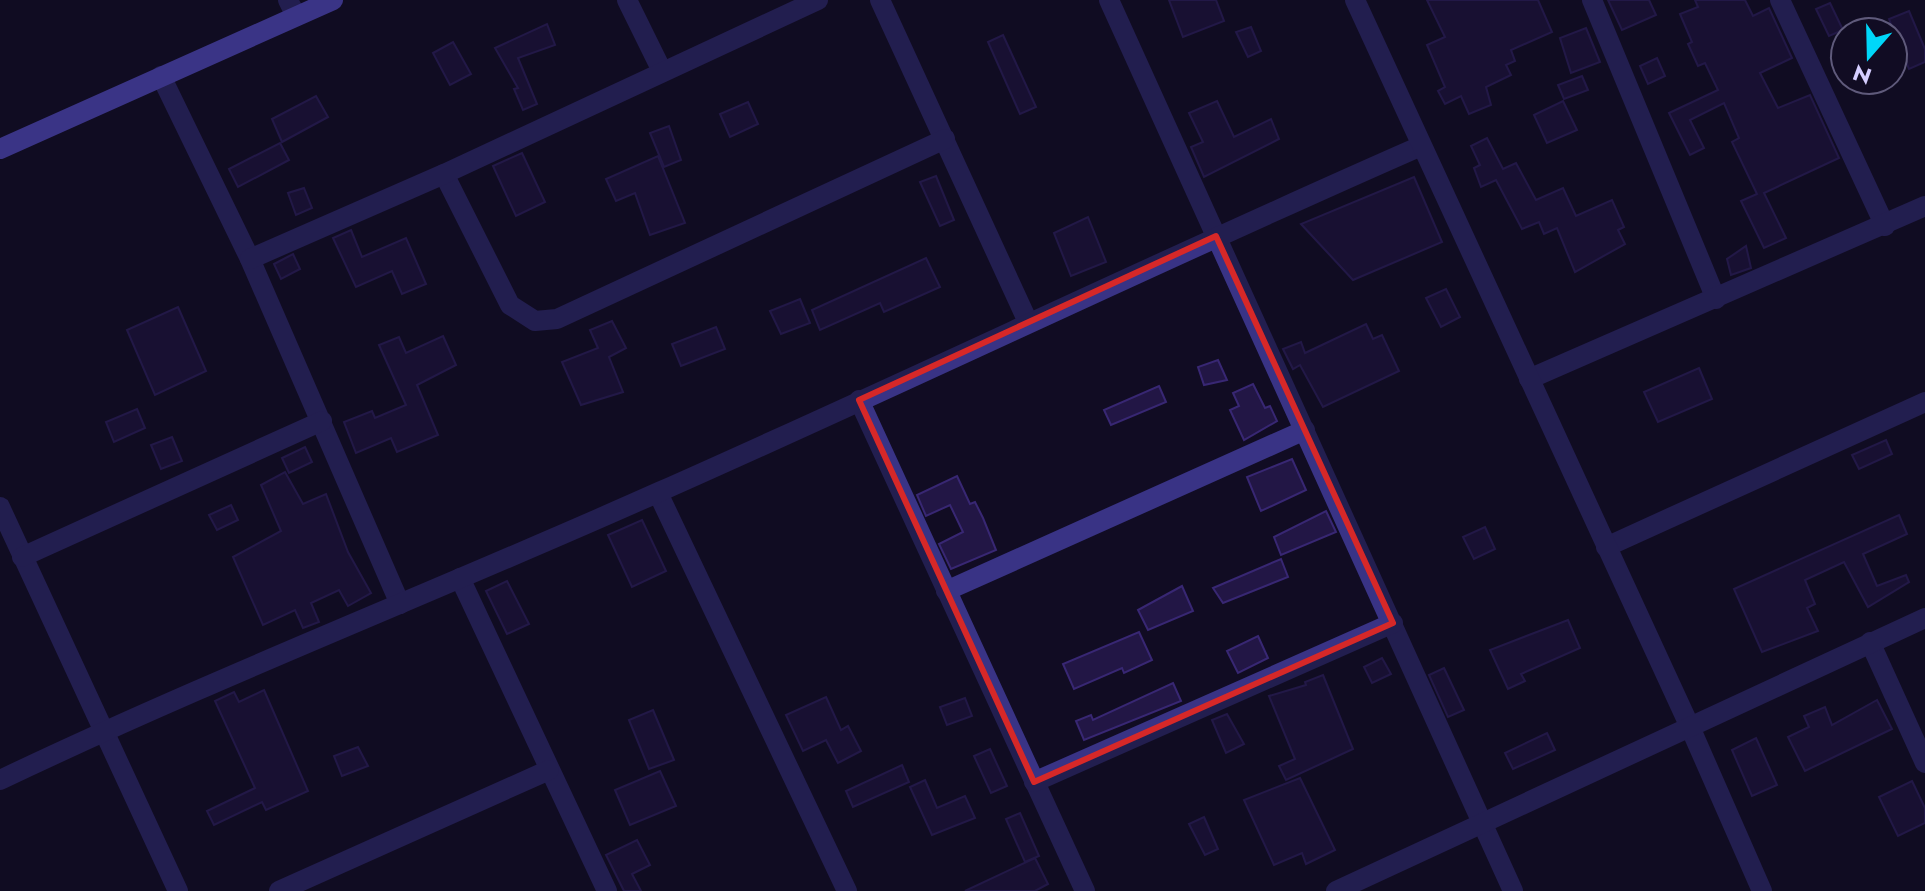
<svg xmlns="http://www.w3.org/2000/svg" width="1925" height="891" viewBox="0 0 1925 891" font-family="Jost,sans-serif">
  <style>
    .building { fill: #221645; stroke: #382773; stroke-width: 2 }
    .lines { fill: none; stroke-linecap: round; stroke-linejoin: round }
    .minor { stroke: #393385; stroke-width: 20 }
    .tertiary { stroke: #393385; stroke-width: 20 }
    .secondary { stroke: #6e65ff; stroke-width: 20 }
    .marked { fill: none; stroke: #d62828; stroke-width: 6; stroke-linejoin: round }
  </style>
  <rect width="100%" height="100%" fill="#110c23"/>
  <g class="building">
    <polygon points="1169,0 1216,0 1224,21 1183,37"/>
    <polygon points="1427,0 1538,0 1552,32 1511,50 1515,61 1506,65 1511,75 1486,87 1491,105 1469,114 1461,96 1445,104 1438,91 1445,87 1427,45 1445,37"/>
    <polygon points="1608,0 1649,0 1656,15 1622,30"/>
    <polygon points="1695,0 1745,0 1753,16 1769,8 1792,58 1760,73 1778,108 1810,95 1839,158 1764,193 1786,238 1764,248 1741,201 1757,194 1732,142 1739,138 1724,103 1690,120 1704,148 1690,155 1669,113 1718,90 1705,63 1698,66 1688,44 1692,42 1680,14 1698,7"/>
    <polygon points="1830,3 1843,30 1829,36 1816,9"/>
    <polygon points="1909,11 1925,49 1925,62 1909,69 1889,19"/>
    <polygon points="547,24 555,45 518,58 537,104 523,110 514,89 518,88 495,48"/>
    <polygon points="1251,27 1261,51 1248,57 1236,32"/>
    <polygon points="1586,28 1600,62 1571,73 1560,38"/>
    <polygon points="1003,35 1036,107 1020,114 988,42"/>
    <polygon points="453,42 471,74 450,85 433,53"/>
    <polygon points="1657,58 1665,76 1648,84 1640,66"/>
    <polygon points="1582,76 1588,90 1564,99 1558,85"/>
    <polygon points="316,96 328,117 282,142 272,119"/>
    <polygon points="1217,101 1234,137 1271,119 1279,139 1204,177 1191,147 1203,142 1189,113"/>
    <polygon points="1563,101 1577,130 1547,143 1534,115"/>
    <polygon points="748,102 758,124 730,137 720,114"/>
    <polygon points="669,126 681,160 664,167 650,133"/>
    <polygon points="1487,138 1503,169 1516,163 1536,200 1563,188 1576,216 1612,200 1624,227 1618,230 1625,244 1575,272 1557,228 1544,234 1539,222 1522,229 1496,180 1481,187 1474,168 1480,165 1471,146"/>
    <polygon points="280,143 289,160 238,187 229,169"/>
    <polygon points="522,153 545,202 516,216 493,166"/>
    <polygon points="658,156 685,223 650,235 635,193 616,201 606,179"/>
    <polygon points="936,176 954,220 940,226 920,182"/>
    <polygon points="1414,177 1442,242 1353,280 1301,224"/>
    <polygon points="304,188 312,208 296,215 288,193"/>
    <polygon points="1088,217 1106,262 1071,276 1054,233"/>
    <polygon points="351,230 362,257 406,238 426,284 402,294 392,271 356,287 333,238"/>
    <polygon points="1746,246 1751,268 1731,275 1727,259"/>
    <polygon points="293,254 300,269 281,279 274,264"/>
    <polygon points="926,258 940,287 884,312 880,303 820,330 812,310"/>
    <polygon points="1446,289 1460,317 1441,327 1426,298"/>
    <polygon points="800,299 810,323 781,334 770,311"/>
    <polygon points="178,307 206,371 155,395 127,330"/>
    <polygon points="612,321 626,348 609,357 623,392 581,405 562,362 598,348 590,330"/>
    <polygon points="1366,324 1373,339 1382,335 1399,371 1323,407 1300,365 1293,369 1283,349 1301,342 1305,353"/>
    <polygon points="716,327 725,349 681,366 672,344"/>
    <polygon points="443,336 456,365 417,385 438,435 397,452 391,438 356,453 344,422 372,411 375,418 406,405 379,345 399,337 406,353"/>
    <polygon points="1218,360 1227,380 1204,385 1198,367"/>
    <polygon points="1699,368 1712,399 1658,422 1644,392"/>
    <polygon points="1253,384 1265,408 1270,406 1277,421 1244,440 1230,410 1239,406 1233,393"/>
    <polygon points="1159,386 1166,402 1111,425 1104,410"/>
    <polygon points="137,409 145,428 114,442 106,422"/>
    <polygon points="172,437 182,461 161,469 151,445"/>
    <polygon points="1886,440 1892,454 1859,469 1852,455"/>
    <polygon points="305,447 312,462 289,473 282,458"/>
    <polygon points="1292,459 1306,490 1261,511 1247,477"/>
    <polygon points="285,472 303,504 326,494 348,552 371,593 348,606 339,590 311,603 319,622 303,628 295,610 263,625 233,557 281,531 261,485"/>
    <polygon points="957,476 970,504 975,502 983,518 996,550 951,569 939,544 963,532 950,505 926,516 917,495"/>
    <polygon points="231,505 238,520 217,530 209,515"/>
    <polygon points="1326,511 1336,532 1281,555 1274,537"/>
    <polygon points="1899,515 1907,534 1863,554 1877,586 1906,575 1909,582 1868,607 1844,562 1805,580 1815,604 1807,608 1818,631 1762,652 1734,589"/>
    <polygon points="642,520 666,571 632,587 608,535"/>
    <polygon points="1485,527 1495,549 1474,559 1463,537"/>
    <polygon points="1281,559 1288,577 1223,603 1213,588"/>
    <polygon points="507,581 529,624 507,634 486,591"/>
    <polygon points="1182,586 1193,611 1148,630 1138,610"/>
    <polygon points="1568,620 1580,648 1521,674 1525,681 1508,689 1490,650"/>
    <polygon points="1139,632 1152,660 1124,673 1122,668 1074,689 1063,664"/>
    <polygon points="1258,636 1268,658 1238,673 1227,651"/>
    <polygon points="1382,658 1391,674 1372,683 1364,667"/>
    <polygon points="1444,668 1464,710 1448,717 1429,675"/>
    <polygon points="1323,675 1353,749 1286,780 1279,766 1295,759 1269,696 1306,685 1305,682"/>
    <polygon points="1173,683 1181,701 1084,740 1076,721 1091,715 1093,720"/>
    <polygon points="264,690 308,791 266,810 262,802 214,825 207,811 255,788 215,701 234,692 239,702"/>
    <polygon points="826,697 841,730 848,726 861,751 838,763 826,740 803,751 786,715"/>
    <polygon points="965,698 972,716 947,725 940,707"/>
    <polygon points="1877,700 1892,729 1805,771 1788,737 1809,727 1804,716 1825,707 1832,725"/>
    <polygon points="653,710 674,760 649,769 629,720"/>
    <polygon points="1227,714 1244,744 1226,753 1212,720"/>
    <polygon points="1547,733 1555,750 1513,769 1505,753"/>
    <polygon points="1756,738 1777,785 1752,796 1732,750"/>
    <polygon points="358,747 368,766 342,776 334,756"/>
    <polygon points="990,749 1007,786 991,793 974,756"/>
    <polygon points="902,765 909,782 853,807 846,791"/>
    <polygon points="660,771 676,806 630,825 615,790"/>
    <polygon points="1300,778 1335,850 1306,864 1302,853 1274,865 1244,800"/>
    <polygon points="925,780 937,808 965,796 975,818 932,835 910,787"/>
    <polygon points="1912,781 1925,808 1925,823 1898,836 1879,797"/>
    <polygon points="1020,813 1039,856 1025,862 1006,819"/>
    <polygon points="1204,817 1218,849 1205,855 1189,824"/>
    <polygon points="637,840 650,865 632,874 641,891 624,891 606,855"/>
    <polygon points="1035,858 1048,884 1035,891 965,891"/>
  </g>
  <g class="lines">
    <g class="minor">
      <polyline points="288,0 296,16"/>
      <polyline points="627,0 662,71"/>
      <polyline points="880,0 1028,322"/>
      <polyline points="1109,0 1513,891"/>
      <polyline points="1592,0 1716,299"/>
      <polyline points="1780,0 1885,226"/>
      <polyline points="161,76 250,259 400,604"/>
      <polyline points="444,174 510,305 535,321 557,319 945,139"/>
      <polyline points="250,259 444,174 818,0"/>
      <polyline points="1529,379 1925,206"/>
      <polyline points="859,400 1085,891"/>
      <polyline points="658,493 847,891"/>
      <polyline points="0,507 178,891"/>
      <polyline points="1606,547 1925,402"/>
      <polyline points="22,557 322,421"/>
      <polyline points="460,578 607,891"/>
      <polyline points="946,591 1305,430"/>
      <polyline points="1870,642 1925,763"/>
      <path d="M 0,780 C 216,677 440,590 659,492 C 914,379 1165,258 1421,146"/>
      <polyline points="1034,782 1393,623"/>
      <polyline points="279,891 549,770"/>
    </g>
    <g class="tertiary">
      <polyline points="1355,0 1690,727 1762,891"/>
      <polyline points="1336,891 1925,618"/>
    </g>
    <polyline class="secondary" points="0,149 333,0"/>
  </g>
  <path d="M0 0H1925V891H0ZM 1216,236 L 1393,623 L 1034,782 L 859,400 Z" fill="#110c23" fill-opacity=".55" fill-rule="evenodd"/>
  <path class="marked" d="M 1216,236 L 1393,623 L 1034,782 L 859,400 Z"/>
  <g transform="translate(1869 56) rotate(200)"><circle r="38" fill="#110c23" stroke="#5f5a7b" stroke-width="2"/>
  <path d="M0-6L14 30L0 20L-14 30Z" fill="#00d7f9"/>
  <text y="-12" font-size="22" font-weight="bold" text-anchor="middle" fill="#d5ceff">N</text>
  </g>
</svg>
